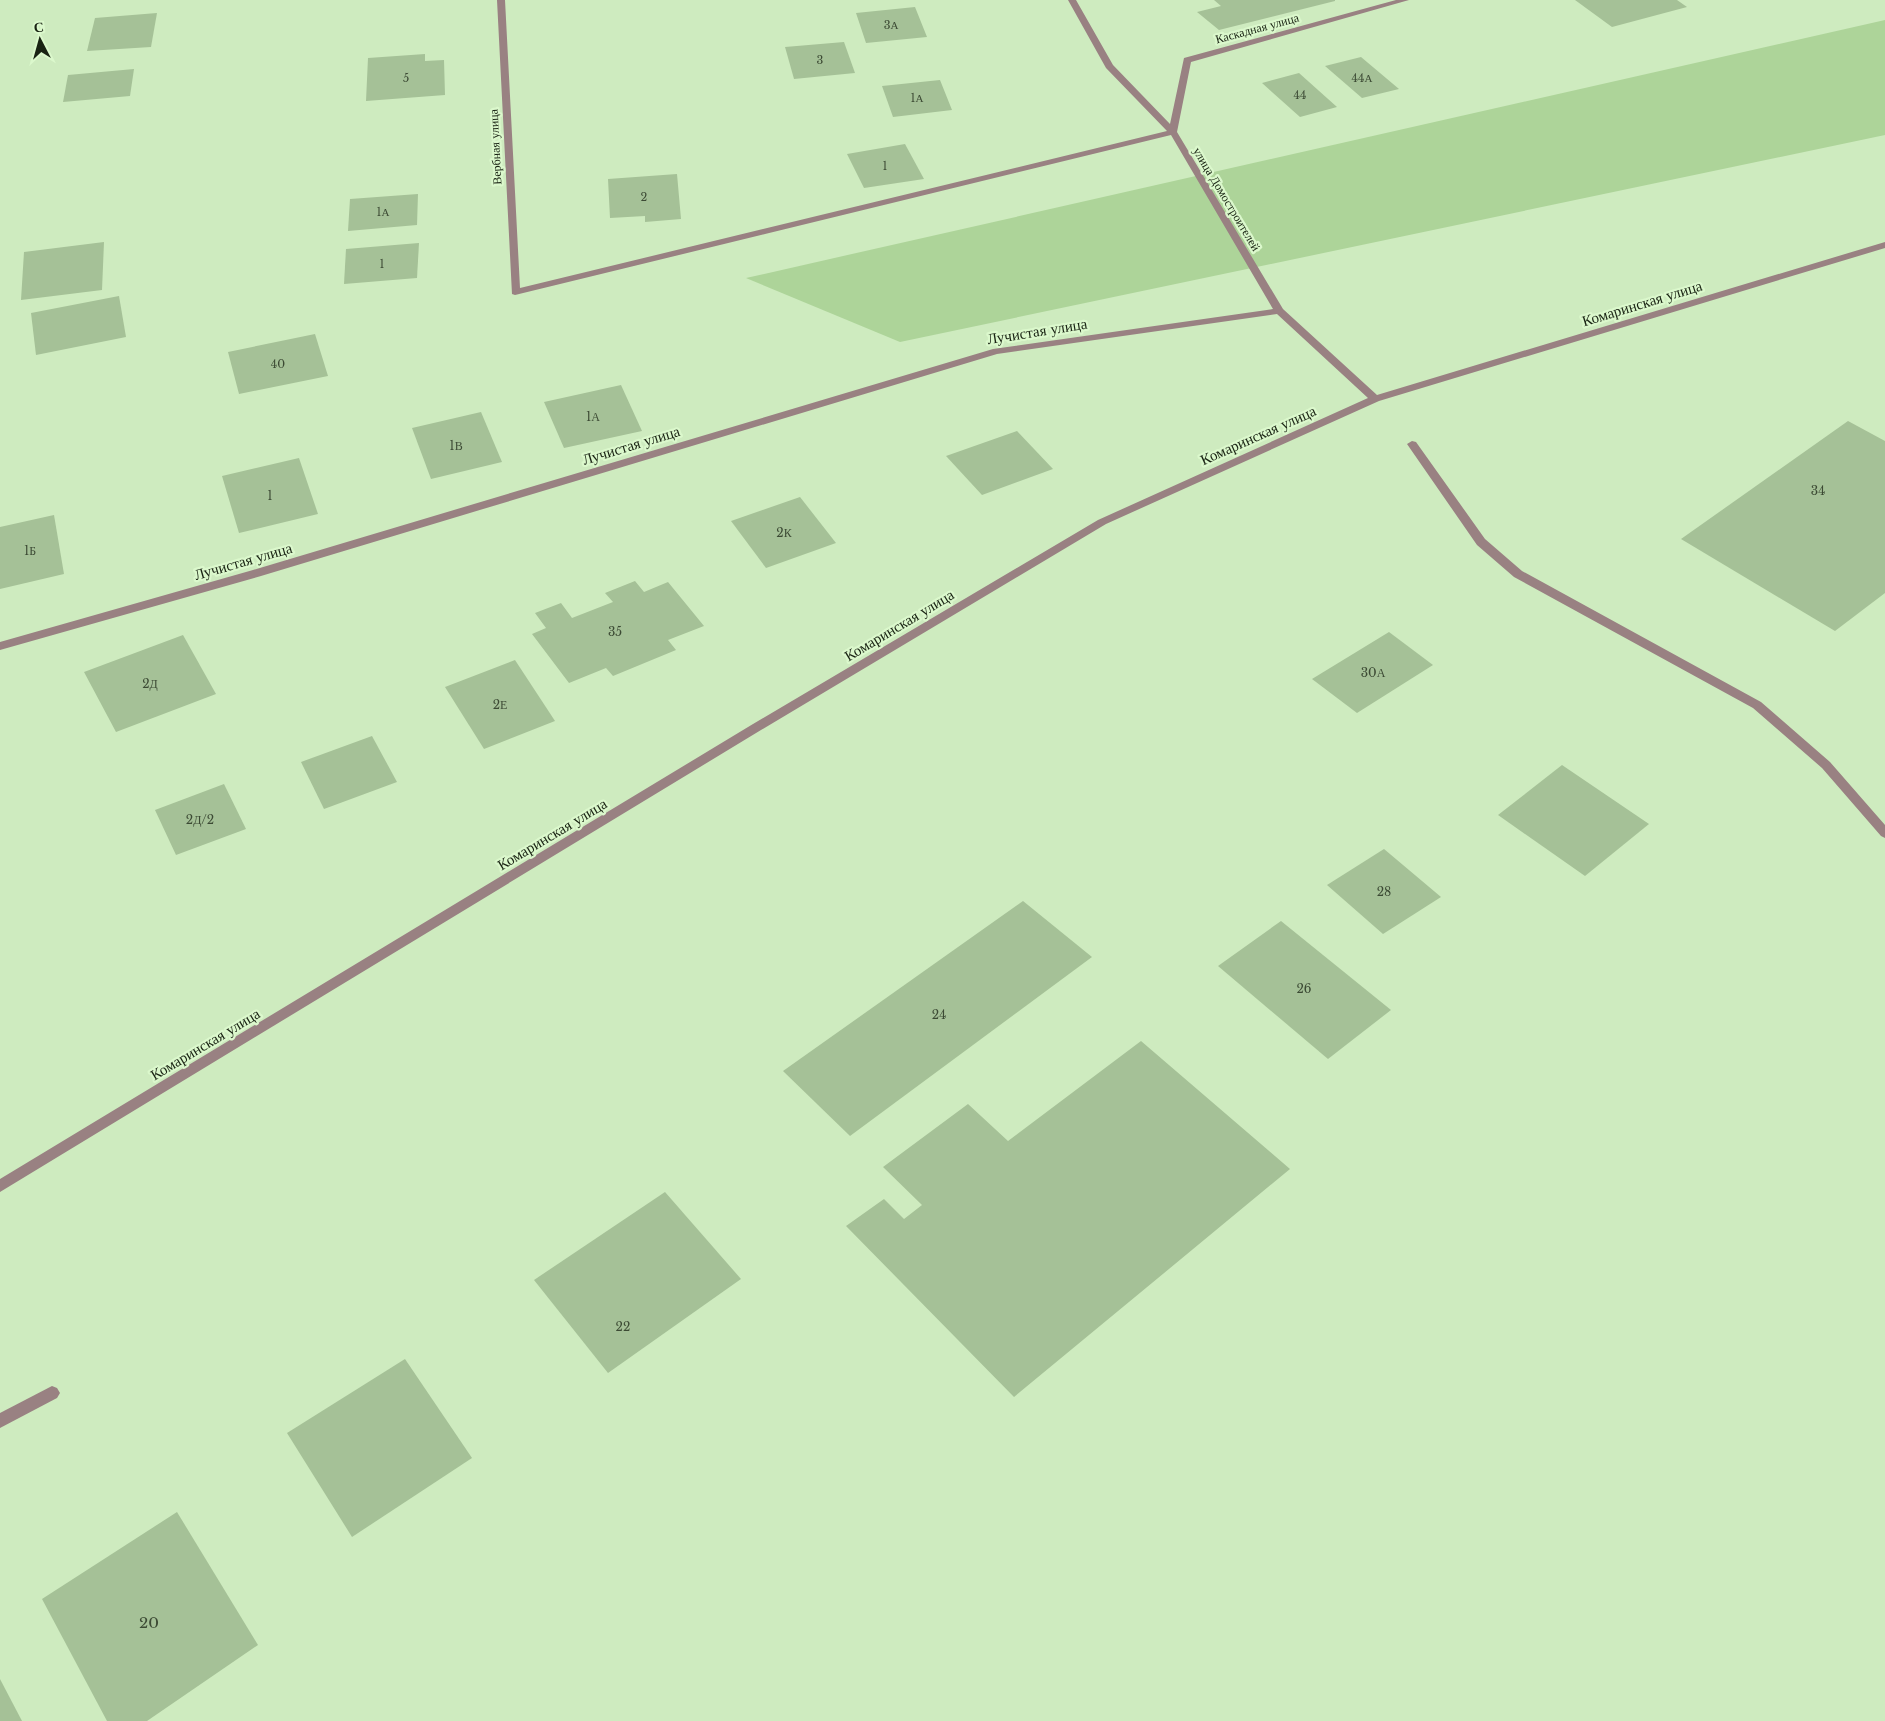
<svg xmlns="http://www.w3.org/2000/svg" width="1885" height="1721" viewBox="0 0 1885 1721" font-family="'Libre Baskerville',serif">
  <style>
    .green { fill: #add499 }
    .building { fill: #a5c197 }
    .lines { fill: none; stroke-linecap: round; stroke-linejoin: round }
    .minor { fill: #998182; fill-rule: evenodd }
    .labels { text-anchor: middle; dominant-baseline: central; stroke-width: 4.5; stroke-linejoin: round; paint-order: stroke }
    .far-number-label { font-size: 11px; fill: #3c4a34 }
    .far-street-label { font-size: 12px; fill: #192313; stroke: #dbf8cc }
    .number-label { font-size: 12px; fill: #3c4a34 }
    .street-label { font-size: 15px; fill: #192313; stroke: #dbf8cc }
    .near-number-label { font-size: 15px; fill: #3c4a34 }
  </style>
  <rect width="100%" height="100%" fill="#ceebbf"/>
  <polygon class="green" points="1885,20 1885,135 900,342 746,278"/>
  <g class="building">
    <polygon points="1214,0 1335,0 1335,1 1219,30 1197,12 1221,6"/>
    <polygon points="1575,0 1677,0 1687,7 1612,27"/>
    <polygon points="915,7 927,37 866,43 856,13"/>
    <polygon points="157,13 151,47 87,51 95,18"/>
    <polygon points="844,42 855,73 794,79 785,47"/>
    <polygon points="425,54 425,61 444,60 445,95 366,101 368,58"/>
    <polygon points="1361,57 1399,89 1362,98 1325,66"/>
    <polygon points="134,69 130,96 63,102 68,75"/>
    <polygon points="1299,73 1337,107 1300,117 1262,83"/>
    <polygon points="940,80 952,110 893,117 882,86"/>
    <polygon points="905,144 924,179 864,188 847,154"/>
    <polygon points="677,174 681,219 645,222 645,216 610,218 608,179"/>
    <polygon points="418,194 417,225 348,231 350,199"/>
    <polygon points="104,242 102,290 21,300 24,252"/>
    <polygon points="419,243 417,278 344,284 346,249"/>
    <polygon points="119,296 126,337 36,355 31,313"/>
    <polygon points="315,334 328,376 239,394 228,352"/>
    <polygon points="621,385 642,431 564,448 544,402"/>
    <polygon points="481,412 502,462 431,479 412,428"/>
    <polygon points="1848,421 1885,441 1885,593 1835,631 1681,539"/>
    <polygon points="1017,431 1053,469 982,495 946,456"/>
    <polygon points="299,458 318,514 239,533 222,476"/>
    <polygon points="800,497 836,543 766,568 731,521"/>
    <polygon points="54,515 64,574 0,589 0,527"/>
    <polygon points="635,581 644,592 668,582 704,626 668,640 676,650 613,676 606,668 569,683 532,634 546,628 535,613 561,603 572,618 613,602 605,593"/>
    <polygon points="1389,632 1433,665 1357,713 1312,679"/>
    <polygon points="183,635 216,694 116,732 84,672"/>
    <polygon points="515,660 555,721 484,749 445,687"/>
    <polygon points="372,736 397,782 324,809 301,762"/>
    <polygon points="1562,765 1649,824 1585,876 1498,815"/>
    <polygon points="224,784 246,829 176,855 155,810"/>
    <polygon points="1384,849 1441,897 1383,934 1327,885"/>
    <polygon points="1023,901 1092,957 850,1136 783,1071"/>
    <polygon points="1281,921 1391,1010 1328,1059 1218,966"/>
    <polygon points="1141,1041 1290,1169 1014,1397 846,1226 884,1199 904,1219 922,1205 883,1167 968,1104 1008,1141"/>
    <polygon points="665,1192 741,1279 608,1373 534,1280"/>
    <polygon points="405,1359 472,1458 352,1537 287,1433"/>
    <polygon points="177,1512 258,1645 147,1721 107,1721 42,1599"/>
    <polygon points="0,1679 22,1721 0,1721"/>
  </g>
  <g class="lines">
    <g class="minor">
      <polygon points="497,0 505,0 520,288 1167,131 1106,68 1068,0 1076,0 1113,65 1170,124 1184,58 1396,0 1409,0 1191,62 1177,132 1283,309 1377,395 1885,242 1885,248 1379,401 1106,524 761,730 0,1192 0,1179 753,724 1098,520 1368,398 1277,314 997,354 261,576 0,650 0,642 253,570 993,349 1273,309 1171,135 515,295 512,294"/>
      <polygon points="1412,441 1416,442 1485,539 1522,571 1761,702 1830,762 1885,825 1885,838 1881,836 1822,768 1753,708 1514,577 1477,545 1407,444"/>
      <polygon points="52,1386 57,1388 60,1393 57,1398 0,1428 0,1413"/>
    </g>
  </g>
  <g class="labels">
    <g class="far-number-label">
      <text x="891" y="25">3А</text>
      <text x="820" y="60">3</text>
      <text x="406" y="78">5</text>
      <text x="1362" y="78">44А</text>
      <text x="1300" y="95">44</text>
      <text x="917" y="98">1А</text>
      <text x="885" y="166">1</text>
      <text x="644" y="197">2</text>
      <text x="383" y="212">1А</text>
      <text x="382" y="264">1</text>
      <text x="278" y="364">40</text>
    </g>
    <g class="far-street-label">
      <text transform="translate(1257 28) rotate(-15)">Каскадная улица</text>
      <text transform="translate(495 147) rotate(-93)">Вербная улица</text>
      <text transform="translate(1227 199) rotate(59)">улица Домостроителей</text>
    </g>
    <g class="number-label">
      <text x="593" y="416">1А</text>
      <text x="456" y="445">1В</text>
      <text x="1818" y="490">34</text>
      <text x="270" y="495">1</text>
      <text x="784" y="532">2К</text>
      <text x="30" y="550">1Б</text>
      <text x="615" y="631">35</text>
      <text x="1373" y="672">30А</text>
      <text x="150" y="683">2Д</text>
      <text x="500" y="704">2Е</text>
      <text x="200" y="819">2Д/2</text>
      <text x="1384" y="891">28</text>
      <text x="1304" y="988">26</text>
      <text x="939" y="1014">24</text>
      <text x="623" y="1326">22</text>
    </g>
    <g class="street-label">
      <text transform="translate(1642 303) rotate(-17)">Комаринская улица</text>
      <text transform="translate(1037 331) rotate(-9)">Лучистая улица</text>
      <text transform="translate(1258 435) rotate(-24)">Комаринская улица</text>
      <text transform="translate(631 445) rotate(-17)">Лучистая улица</text>
      <text transform="translate(243 561) rotate(-16)">Лучистая улица</text>
      <text transform="translate(899 625) rotate(-31)">Комаринская улица</text>
      <text transform="translate(552 834) rotate(-31)">Комаринская улица</text>
      <text transform="translate(205 1044) rotate(-31)">Комаринская улица</text>
    </g>
    <g class="near-number-label">
      <text x="149" y="1622">20</text>
    </g>
  </g>
  <g transform="translate(40 40) rotate(354)" stroke="#dbf8cc" stroke-width="4" paint-order="stroke">
  <path d="M0-4L9 19L0 12L-9 19Z" fill="#192313"/>
  <text y="-8" font-size="14" font-weight="bold" text-anchor="middle" fill="#192313">С</text>
  </g>
</svg>
